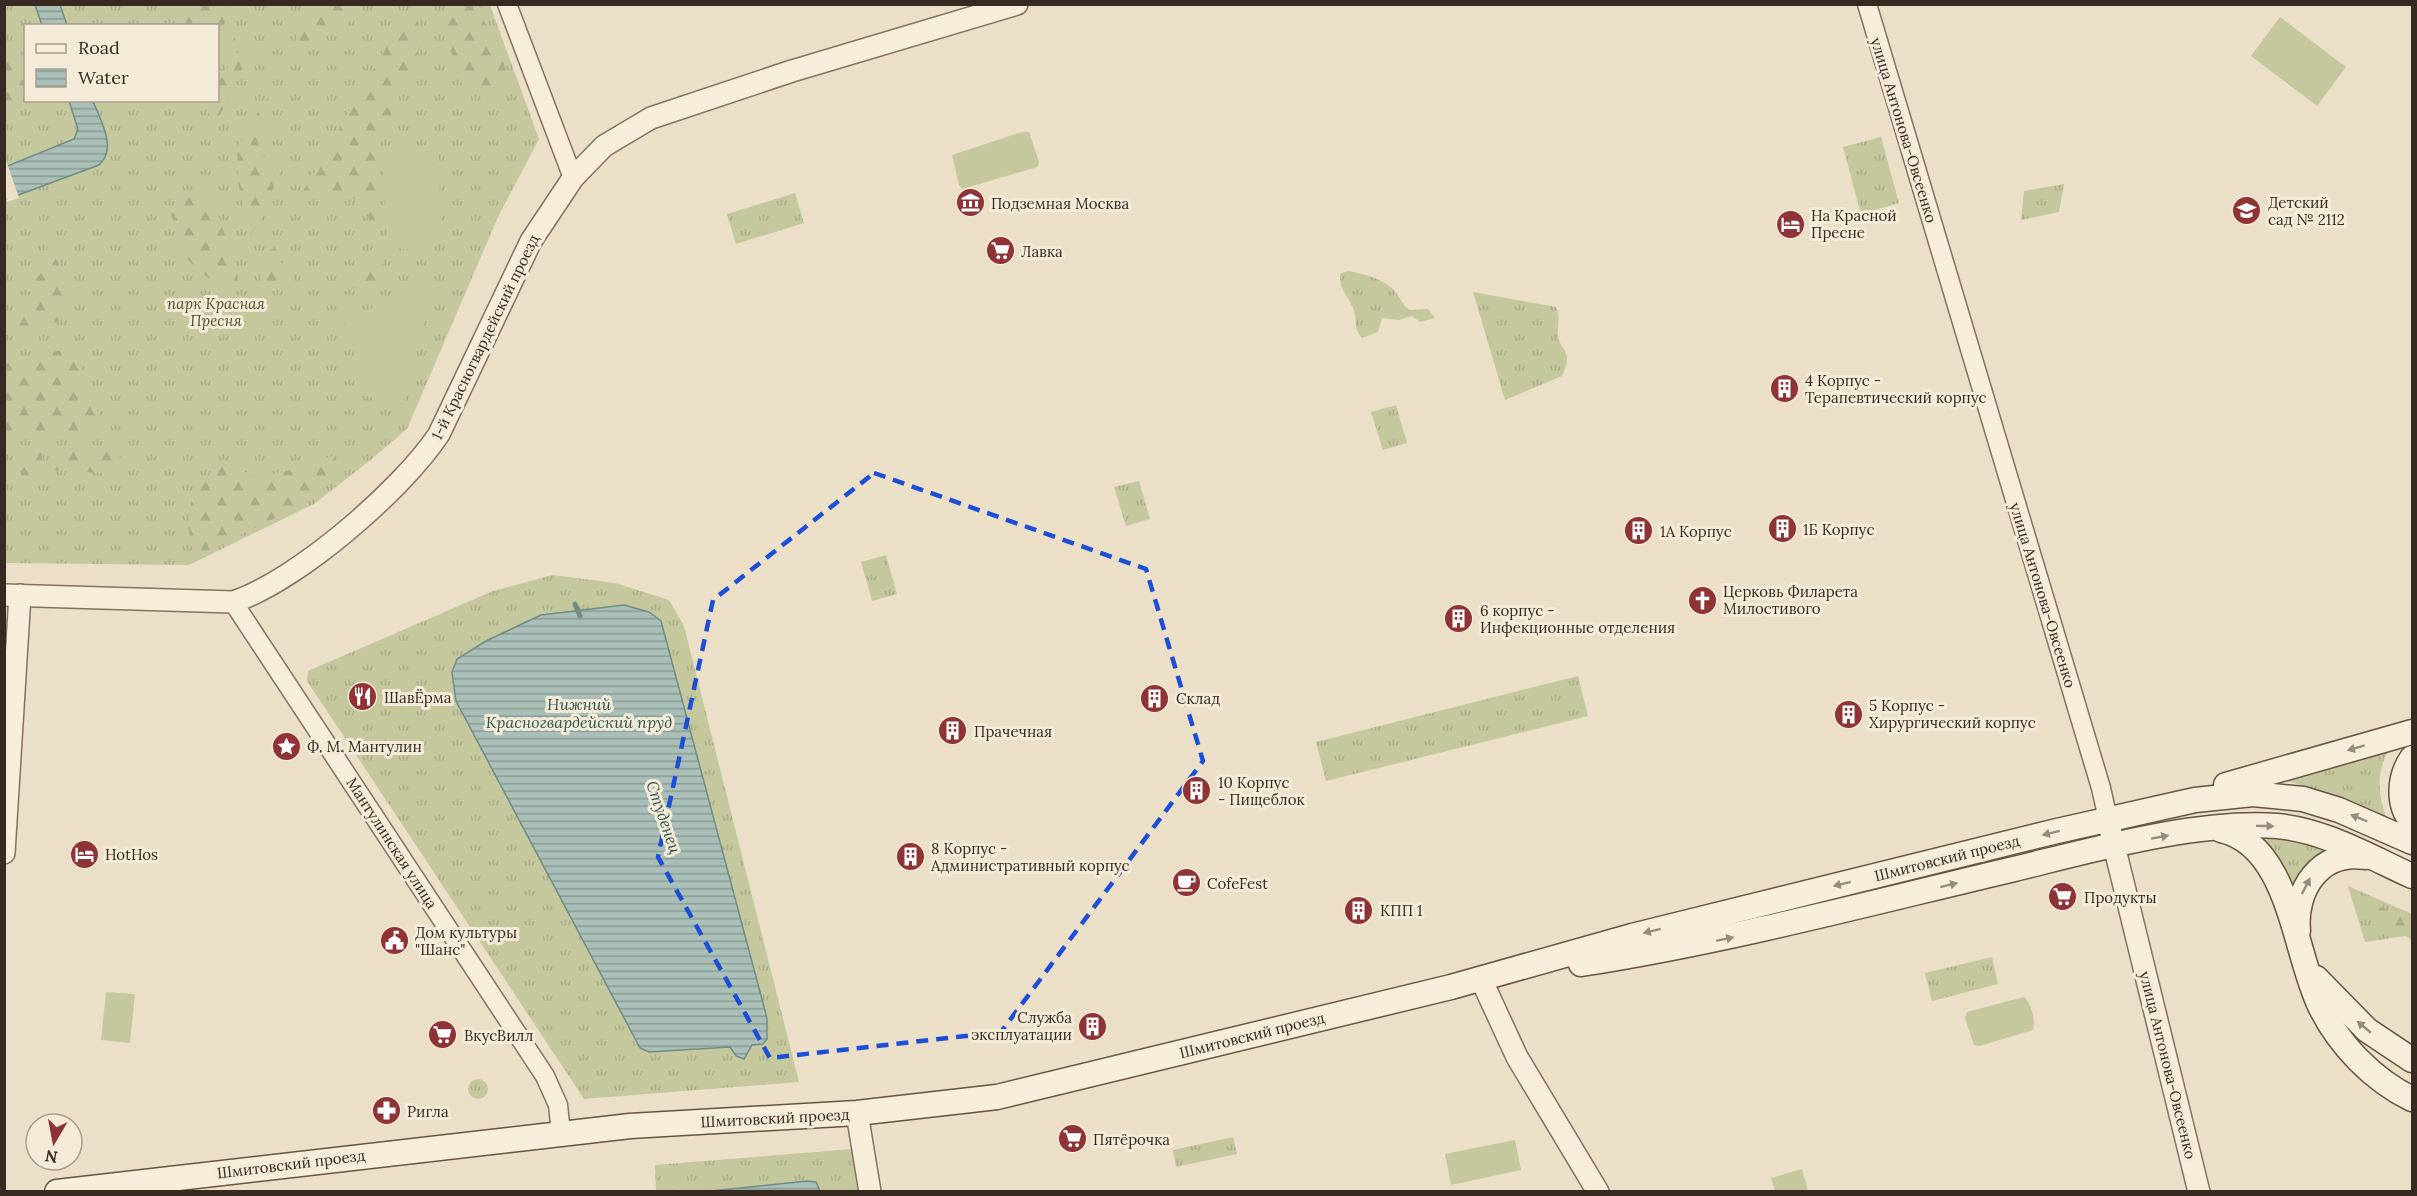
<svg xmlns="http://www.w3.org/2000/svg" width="2417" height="1196" viewBox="0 0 2417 1196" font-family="Lora,serif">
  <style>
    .grass { fill: url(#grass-tufts); fill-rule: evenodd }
    .forest { fill: url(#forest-firs) }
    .pitch { fill: #c5c89d }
    .water { fill: url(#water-rules); stroke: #708d85; stroke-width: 1.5 }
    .pier { fill: #ebdfc8 }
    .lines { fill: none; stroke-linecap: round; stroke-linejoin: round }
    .stream { stroke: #708d85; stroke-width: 5 }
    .minor-casing { stroke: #86725e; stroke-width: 21 }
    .tertiary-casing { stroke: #86725e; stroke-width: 24 }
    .secondary-casing { stroke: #685341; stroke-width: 27 }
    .minor { stroke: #f6eddb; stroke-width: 18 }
    .tertiary { stroke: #f6eddb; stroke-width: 21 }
    .secondary { stroke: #f6eddb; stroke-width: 24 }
    .oneway { fill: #968c7e }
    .marked { fill: none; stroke: #1d4ed8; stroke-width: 4.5; stroke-dasharray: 12 8; stroke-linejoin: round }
    .labels { text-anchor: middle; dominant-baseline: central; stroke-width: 6; stroke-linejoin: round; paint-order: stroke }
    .street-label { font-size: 15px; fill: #372b21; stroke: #f3ead7 }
    .poi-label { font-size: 15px; fill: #372b21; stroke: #f3ead7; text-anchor: start }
    .park-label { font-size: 15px; font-style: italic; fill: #495229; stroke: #f3ead7 }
    .water-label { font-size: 16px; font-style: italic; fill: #315652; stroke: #f3ead7 }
  </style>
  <defs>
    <pattern id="grass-tufts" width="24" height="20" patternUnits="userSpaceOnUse" patternTransform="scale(1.5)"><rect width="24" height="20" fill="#c5c89d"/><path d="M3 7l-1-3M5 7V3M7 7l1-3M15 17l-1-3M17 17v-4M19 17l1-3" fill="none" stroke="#aaac87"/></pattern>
    <pattern id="forest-firs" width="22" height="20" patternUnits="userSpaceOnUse" patternTransform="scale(1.5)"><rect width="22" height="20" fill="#c5c89d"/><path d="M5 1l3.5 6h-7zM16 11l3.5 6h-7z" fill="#aaac87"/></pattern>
    <pattern id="water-rules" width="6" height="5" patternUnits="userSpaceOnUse" patternTransform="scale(1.5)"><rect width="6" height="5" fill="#a9bfb8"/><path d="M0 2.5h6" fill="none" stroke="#8a9b95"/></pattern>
  </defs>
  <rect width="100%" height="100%" fill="#ebdfc8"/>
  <g class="grass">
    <path d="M 5,5 L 490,5 L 539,139 L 498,217 L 407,429 L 368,462 L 314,504 L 189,565 L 5,563 ZM 26,26 L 218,26 L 218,100 L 26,100 Z"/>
    <polygon points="1881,137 1899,203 1861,214 1843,147"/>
    <polygon points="2064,184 2059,212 2021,220 2024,191"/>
    <polygon points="795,193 804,223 736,244 727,214"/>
    <path d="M 1348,271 C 1365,274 1386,279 1397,294 C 1402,300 1402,305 1409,310 L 1428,309 L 1435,318 L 1420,322 L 1412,316 L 1399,320 L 1382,318 L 1378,332 L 1362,338 C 1353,329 1357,320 1354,310 C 1350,299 1336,285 1341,273 Z"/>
    <path d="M 1473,292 L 1556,307 C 1561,318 1557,325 1558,335 C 1559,351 1575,349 1562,376 L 1505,400 Z"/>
    <polygon points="1396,405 1407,443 1383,450 1371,412"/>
    <polygon points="1139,481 1150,519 1126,526 1114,487"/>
    <polygon points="886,555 897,594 872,601 861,562"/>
    <polygon points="553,575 615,583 669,600 684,626 799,1082 584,1099 307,681 308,671 493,591"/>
    <polygon points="1578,676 1588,716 1326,781 1316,742"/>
    <path d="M 2391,746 C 2376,771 2377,792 2387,819 L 2338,796 L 2287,781 Z"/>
    <polygon points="2248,837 2294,841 2335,855 2288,904"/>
    <polygon points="2348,886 2412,914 2412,935 2365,942"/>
    <polygon points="1992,957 1998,984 1932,1001 1925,973"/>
    <circle cx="478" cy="1089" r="10"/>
    <polygon points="1233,1137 1237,1154 1176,1167 1173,1150"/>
    <polygon points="853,1149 859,1191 656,1191 655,1165"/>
  </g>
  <g class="forest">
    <polygon points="176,5 229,5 224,26 235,35 235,42 218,41 218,26 183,25"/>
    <polygon points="313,5 355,5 347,29 332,35 321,25 315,44 302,48 297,44 296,36"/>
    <polygon points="448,5 479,5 485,23 497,38 507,75 486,107 475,86 464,85 456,77 454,58 445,41"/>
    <path d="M 414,13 L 422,42 L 407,79 L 392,101 L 390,128 L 375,151 L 381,253 L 387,281 L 380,287 L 350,288 L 344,283 L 371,265 L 376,244 L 365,204 C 337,188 322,194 294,207 L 394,33 Z"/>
    <polygon points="4,42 11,49 14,73 23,80 26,101 20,108 5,116"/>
    <polygon points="249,48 250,53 217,121 210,119 206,101 218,100 218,81 240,49"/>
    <polygon points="268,96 273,116 258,144 266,162 280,172 263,215 249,237 238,182 237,147"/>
    <polygon points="192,194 213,200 237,271 238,283 233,287 225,289 203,274 183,255 171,214"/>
    <path d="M 48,244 C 51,248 68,282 68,287 C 70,295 67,306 69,316 L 56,322 L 5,333 L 5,323 L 18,313 L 30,309 L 32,297 L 29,283 L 47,269 L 45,259 Z"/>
    <path d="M 277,245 L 282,265 L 297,283 L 263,294 C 259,273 259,258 277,245 Z"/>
    <path d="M 65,349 L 75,351 C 82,361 80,371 84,382 C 90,400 104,410 98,430 L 89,434 L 5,435 L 5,364 Z"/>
    <polygon points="120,449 119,474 51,470 52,451"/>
    <polygon points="22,453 42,453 42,470 28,480 22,479"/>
    <path d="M 334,455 L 340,468 C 315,505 238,535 197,556 L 193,553 L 188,527 L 194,483 L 214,480 L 223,459 L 256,478 L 306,466 Z"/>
    <polygon points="2368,901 2412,921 2412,940 2395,929 2369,919"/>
  </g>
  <g class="pitch">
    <polygon points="2280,17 2346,67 2317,106 2251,56"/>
    <polygon points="1022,132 1029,132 1039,162 1038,167 962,189 959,185 952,155"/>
    <path d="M 426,145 L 435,149 L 439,159 L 441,235 L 436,245 C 423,250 404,252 391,246 L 387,237 L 383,159 L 387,150 L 394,147 Z"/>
    <polygon points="435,283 402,406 367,396 344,319"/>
    <polygon points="106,992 135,994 130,1043 101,1040"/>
    <path d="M 2024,997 C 2031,1003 2036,1021 2033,1030 L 1980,1046 L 1974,1045 L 1965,1018 L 1967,1012 Z"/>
    <polygon points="1515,1140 1521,1170 1451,1185 1445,1154"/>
    <polygon points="1802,1169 1808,1191 1775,1191 1771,1178"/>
  </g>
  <g class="water">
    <polygon points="35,5 60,5 67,25 42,25"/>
    <path d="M 69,101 L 93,101 C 100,120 118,148 99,165 L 5,200 L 5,167 L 74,139 L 78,129 Z"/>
    <polygon points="624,605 649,612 661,621 767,1018 767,1039 763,1044 752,1045 744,1059 736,1056 730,1047 649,1052 640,1048 456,701 452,672 457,659 486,641 541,615"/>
    <polygon points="807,1181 816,1182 820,1191 711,1191"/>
  </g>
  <polygon class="pier" points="7,163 19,198 7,202 5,194 4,164"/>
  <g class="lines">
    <polyline class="stream" points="575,604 580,616"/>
    <defs>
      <g id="minor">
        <polyline points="507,4 573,178"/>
        <polyline points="1867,4 2101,788 2108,819"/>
        <polyline points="233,602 545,1076 558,1105 561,1133"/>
      </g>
      <g id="tertiary">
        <path d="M 4,595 L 233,602 C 297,581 402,490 439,434 L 531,241 L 573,178 L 604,146 L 651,118 L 792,71 L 1017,4"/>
        <polyline points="2110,829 2199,1192"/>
        <polyline points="4,853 20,595"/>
        <polyline points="1481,979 1517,1057 1598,1192"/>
        <polyline points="857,1113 870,1192"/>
      </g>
      <g id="secondary">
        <path d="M 2412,758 C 2399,777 2397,804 2412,822"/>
        <polyline points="2226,785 2412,732"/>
        <path d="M 2221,830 C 2290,845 2294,953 2320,1006 C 2339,1045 2373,1080 2412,1099"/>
        <path d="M 2298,931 C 2294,890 2320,850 2365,857"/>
        <path d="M 1581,964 C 1728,941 1870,903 2014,869 C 2092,850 2198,820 2277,826 C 2324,830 2370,857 2412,876"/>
        <polyline points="2316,978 2367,1030 2412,1060"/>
        <polyline points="57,1192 630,1126 857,1113 997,1097 1451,987 1632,936 2057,831 2195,800 2253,794 2303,799 2339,810 2412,842"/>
      </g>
    </defs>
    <use href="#minor" class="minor-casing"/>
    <use href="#tertiary" class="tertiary-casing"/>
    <use href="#secondary" class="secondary-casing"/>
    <use href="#minor" class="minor"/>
    <use href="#tertiary" class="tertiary"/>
    <use href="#secondary" class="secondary"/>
  </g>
  <defs><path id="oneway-solid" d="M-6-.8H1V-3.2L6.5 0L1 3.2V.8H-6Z" transform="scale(1.5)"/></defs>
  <g class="oneway">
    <use href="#oneway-solid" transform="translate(2356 748) rotate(163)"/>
    <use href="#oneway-solid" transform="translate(2359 818) rotate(-157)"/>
    <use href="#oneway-solid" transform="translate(2265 826) rotate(1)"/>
    <use href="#oneway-solid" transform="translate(2051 833) rotate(166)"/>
    <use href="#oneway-solid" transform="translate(2160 837) rotate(-10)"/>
    <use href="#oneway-solid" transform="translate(1842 884) rotate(166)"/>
    <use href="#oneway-solid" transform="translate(1949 885) rotate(-14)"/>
    <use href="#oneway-solid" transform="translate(2306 886) rotate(-63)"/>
    <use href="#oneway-solid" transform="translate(1652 931) rotate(166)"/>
    <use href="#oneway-solid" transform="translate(1725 939) rotate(-12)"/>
    <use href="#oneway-solid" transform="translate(2364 1027) rotate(-140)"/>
  </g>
  <path class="marked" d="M 874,473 L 1146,569 L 1203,761 L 1001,1032 L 770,1058 L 658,857 L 713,600 Z"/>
  <defs>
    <symbol id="museum-disc" viewBox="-11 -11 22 22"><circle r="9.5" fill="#903337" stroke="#f3ead7"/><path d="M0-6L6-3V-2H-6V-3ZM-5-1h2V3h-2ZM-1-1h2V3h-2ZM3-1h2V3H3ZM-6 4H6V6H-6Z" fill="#fff"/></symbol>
    <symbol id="school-disc" viewBox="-11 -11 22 22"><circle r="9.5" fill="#903337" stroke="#f3ead7"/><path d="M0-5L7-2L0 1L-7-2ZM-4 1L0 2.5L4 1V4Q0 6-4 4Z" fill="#fff"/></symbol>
    <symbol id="hotel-disc" viewBox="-11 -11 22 22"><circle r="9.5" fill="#903337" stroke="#f3ead7"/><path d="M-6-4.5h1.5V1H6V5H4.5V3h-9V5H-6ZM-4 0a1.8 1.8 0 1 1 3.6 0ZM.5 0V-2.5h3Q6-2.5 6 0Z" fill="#fff"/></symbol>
    <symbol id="supermarket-disc" viewBox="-11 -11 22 22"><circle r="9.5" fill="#903337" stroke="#f3ead7"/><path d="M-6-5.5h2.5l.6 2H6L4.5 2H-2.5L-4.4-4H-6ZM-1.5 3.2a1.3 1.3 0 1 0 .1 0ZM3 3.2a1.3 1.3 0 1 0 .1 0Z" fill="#fff"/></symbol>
    <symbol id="building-disc" viewBox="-11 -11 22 22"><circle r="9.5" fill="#903337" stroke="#f3ead7"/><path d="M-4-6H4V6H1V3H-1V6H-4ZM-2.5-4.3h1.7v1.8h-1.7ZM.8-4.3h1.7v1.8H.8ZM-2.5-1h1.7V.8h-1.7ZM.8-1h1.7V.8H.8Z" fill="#fff"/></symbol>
    <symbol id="church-disc" viewBox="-11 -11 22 22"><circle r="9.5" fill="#903337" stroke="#f3ead7"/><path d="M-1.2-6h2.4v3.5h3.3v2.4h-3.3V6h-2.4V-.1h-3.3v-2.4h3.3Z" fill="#fff"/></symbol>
    <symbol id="restaurant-disc" viewBox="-11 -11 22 22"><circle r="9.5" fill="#903337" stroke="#f3ead7"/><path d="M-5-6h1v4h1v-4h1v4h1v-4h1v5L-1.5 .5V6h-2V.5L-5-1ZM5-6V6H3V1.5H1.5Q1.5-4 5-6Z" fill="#fff"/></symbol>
    <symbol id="sight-disc" viewBox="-11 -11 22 22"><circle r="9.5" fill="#903337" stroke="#f3ead7"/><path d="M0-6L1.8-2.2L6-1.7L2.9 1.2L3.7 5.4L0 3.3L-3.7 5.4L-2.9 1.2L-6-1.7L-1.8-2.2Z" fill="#fff"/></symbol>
    <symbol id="cafe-disc" viewBox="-11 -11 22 22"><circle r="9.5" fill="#903337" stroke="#f3ead7"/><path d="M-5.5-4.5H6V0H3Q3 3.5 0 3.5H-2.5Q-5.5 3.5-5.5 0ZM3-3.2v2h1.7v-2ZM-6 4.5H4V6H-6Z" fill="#fff"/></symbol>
    <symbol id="civic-disc" viewBox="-11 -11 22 22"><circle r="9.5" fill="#903337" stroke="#f3ead7"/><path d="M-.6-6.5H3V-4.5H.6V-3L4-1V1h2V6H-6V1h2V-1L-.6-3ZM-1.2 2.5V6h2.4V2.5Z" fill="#fff"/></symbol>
    <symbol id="pharmacy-disc" viewBox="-11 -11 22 22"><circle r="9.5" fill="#903337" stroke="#f3ead7"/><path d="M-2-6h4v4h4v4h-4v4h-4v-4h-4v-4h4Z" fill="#fff"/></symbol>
  </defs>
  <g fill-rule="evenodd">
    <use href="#museum-disc" x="954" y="186" width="33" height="33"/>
    <use href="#school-disc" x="2230" y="194" width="33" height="33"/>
    <use href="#hotel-disc" x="1774" y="208" width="33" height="33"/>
    <use href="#supermarket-disc" x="984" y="234" width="33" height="33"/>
    <use href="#building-disc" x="1768" y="372" width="33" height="33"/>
    <use href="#building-disc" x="1766" y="512" width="33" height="33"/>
    <use href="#building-disc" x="1622" y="514" width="33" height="33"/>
    <use href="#church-disc" x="1686" y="584" width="33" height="33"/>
    <use href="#building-disc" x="1442" y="602" width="33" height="33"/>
    <use href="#restaurant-disc" x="346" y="680" width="33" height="33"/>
    <use href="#building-disc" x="1138" y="682" width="33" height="33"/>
    <use href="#building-disc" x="1832" y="698" width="33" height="33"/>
    <use href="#building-disc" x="936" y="714" width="33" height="33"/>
    <use href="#sight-disc" x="270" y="730" width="33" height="33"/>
    <use href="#building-disc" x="1180" y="774" width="33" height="33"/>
    <use href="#hotel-disc" x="68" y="838" width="33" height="33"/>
    <use href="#building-disc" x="894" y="840" width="33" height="33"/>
    <use href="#cafe-disc" x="1170" y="866" width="33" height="33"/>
    <use href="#supermarket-disc" x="2046" y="880" width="33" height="33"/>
    <use href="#building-disc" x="1342" y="894" width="33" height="33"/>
    <use href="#civic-disc" x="378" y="924" width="33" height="33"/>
    <use href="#building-disc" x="1076" y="1010" width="33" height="33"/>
    <use href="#supermarket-disc" x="426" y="1018" width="33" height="33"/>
    <use href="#pharmacy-disc" x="370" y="1094" width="33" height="33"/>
    <use href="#supermarket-disc" x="1056" y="1122" width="33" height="33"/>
  </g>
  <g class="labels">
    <g class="street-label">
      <text transform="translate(1904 130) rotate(73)">улица Антонова-Овсеенко</text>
      <text transform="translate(485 337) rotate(-64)">1-й Красногвардейский проезд</text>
      <text transform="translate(2043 595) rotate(73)">улица Антонова-Овсеенко</text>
      <text transform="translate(392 843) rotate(57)">Мантулинская улица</text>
      <text transform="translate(1947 858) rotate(-14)">Шмитовский проезд</text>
      <text transform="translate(1252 1035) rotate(-14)">Шмитовский проезд</text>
      <text transform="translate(2168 1065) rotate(76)">улица Антонова-Овсеенко</text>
      <text transform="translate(775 1118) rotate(-3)">Шмитовский проезд</text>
      <text transform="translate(291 1164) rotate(-7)">Шмитовский проезд</text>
    </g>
    <g class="poi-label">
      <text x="2268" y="202">Детский<tspan x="2268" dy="17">сад № 2112</tspan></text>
      <text x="991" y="203">Подземная Москва</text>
      <text x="1811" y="215">На Красной<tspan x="1811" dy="17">Пресне</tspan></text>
      <text x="1021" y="251">Лавка</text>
      <text x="1805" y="380">4 Корпус -<tspan x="1805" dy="17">Терапевтический корпус</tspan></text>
      <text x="1803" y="529">1Б Корпус</text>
      <text x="1660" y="531">1А Корпус</text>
      <text x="1723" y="591">Церковь Филарета<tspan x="1723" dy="17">Милостивого</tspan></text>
      <text x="1480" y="610">6 корпус -<tspan x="1480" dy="17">Инфекционные отделения</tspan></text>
      <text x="384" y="697">ШавЁрма</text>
      <text x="1176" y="698">Склад</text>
      <text x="1869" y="705">5 Корпус -<tspan x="1869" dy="17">Хирургический корпус</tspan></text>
      <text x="974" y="731">Прачечная</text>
      <text x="307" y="746">Ф. М. Мантулин</text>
      <text x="1218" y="782">10 Корпус<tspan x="1218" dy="17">- Пищеблок</tspan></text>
      <text x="931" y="848">8 Корпус -<tspan x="931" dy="17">Административный корпус</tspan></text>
      <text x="105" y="854">HotHos</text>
      <text x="1207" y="883">CofeFest</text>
      <text x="2084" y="897">Продукты</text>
      <text x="1380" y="910">КПП 1</text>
      <text x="415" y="932">Дом культуры<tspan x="415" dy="17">"Шанс"</tspan></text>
      <text x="1072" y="1017" text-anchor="end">Служба<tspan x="1072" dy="17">эксплуатации</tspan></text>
      <text x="464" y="1035">ВкусВилл</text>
      <text x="407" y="1111">Ригла</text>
      <text x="1093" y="1139">Пятёрочка</text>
    </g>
    <g class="park-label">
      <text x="216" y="303">парк Красная<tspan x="216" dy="17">Пресня</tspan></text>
    </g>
    <g class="water-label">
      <text x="579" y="704">Нижний<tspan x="579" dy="18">Красногвардейский пруд</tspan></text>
      <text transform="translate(664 817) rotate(71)">Студенец</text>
    </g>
  </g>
  <rect width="2417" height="1196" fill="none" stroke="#372b21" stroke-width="12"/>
  <rect x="24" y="24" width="195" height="78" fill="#f3ead7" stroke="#a89e8e" stroke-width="1.5"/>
  <rect x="36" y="44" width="30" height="9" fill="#f6eddb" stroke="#a89e8e" stroke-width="1.5"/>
  <text x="78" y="54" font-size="18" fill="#372b21">Road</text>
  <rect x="36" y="69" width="30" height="18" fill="url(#water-rules)" stroke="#a89e8e" stroke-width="1.5"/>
  <text x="78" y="84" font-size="18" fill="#372b21">Water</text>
  <g transform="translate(54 1142) rotate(190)"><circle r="28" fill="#f3ead7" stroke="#a89e8e" stroke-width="1.5"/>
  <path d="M0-4.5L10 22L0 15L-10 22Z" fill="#903337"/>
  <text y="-9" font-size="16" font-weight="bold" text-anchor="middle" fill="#372b21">N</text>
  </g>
</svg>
